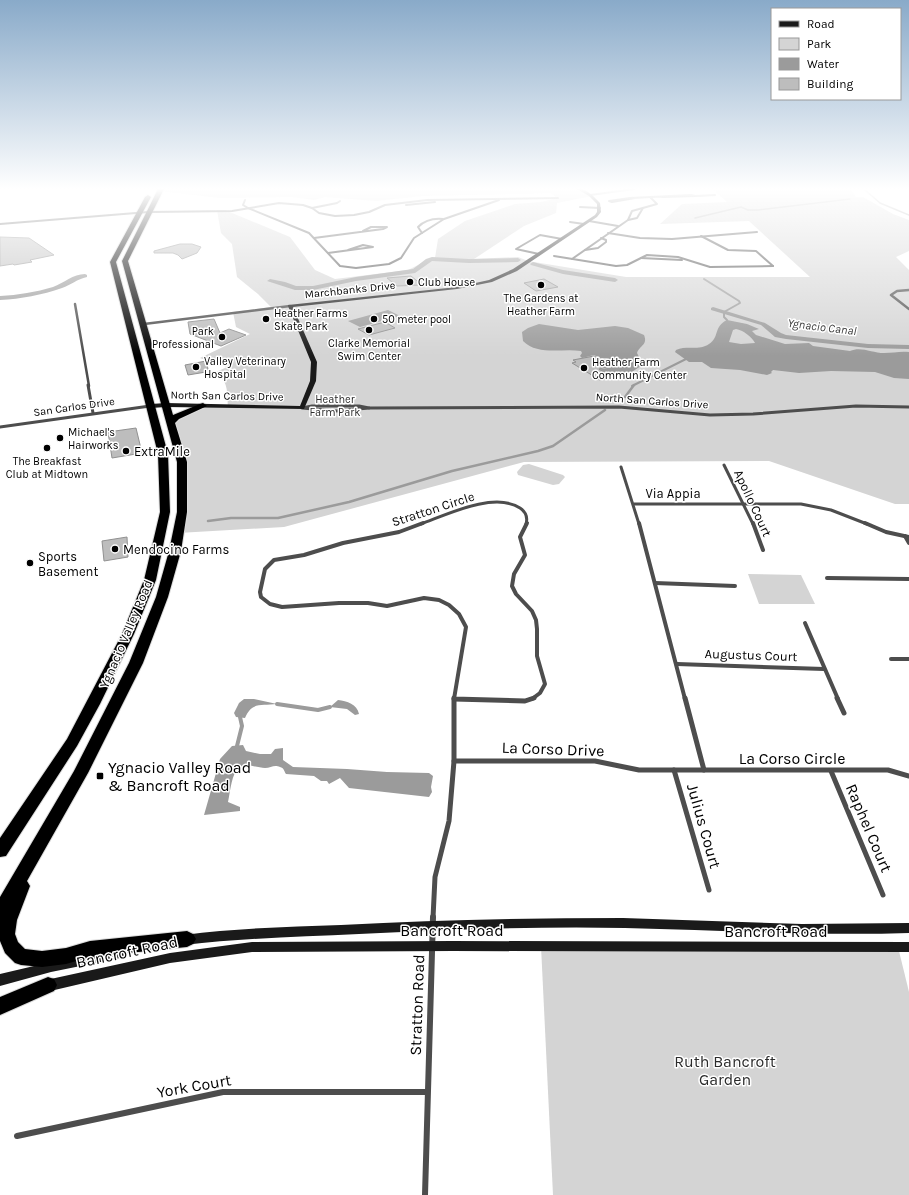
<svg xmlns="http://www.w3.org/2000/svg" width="909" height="1195" viewBox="0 0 909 1195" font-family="Karla,sans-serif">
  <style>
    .green { fill: #d4d4d4 }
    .water { fill: #9b9b9b; fill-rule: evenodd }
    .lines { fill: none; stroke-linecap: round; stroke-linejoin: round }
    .stream-far3 { stroke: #9b9b9b; stroke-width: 1.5 }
    .stream-far2 { stroke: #9b9b9b; stroke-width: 2 }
    .stream-far1 { stroke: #9b9b9b; stroke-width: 2.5 }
    .stream { stroke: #9b9b9b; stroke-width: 4 }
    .canal { fill: #9b9b9b; fill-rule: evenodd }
    .building { fill: #bdbdbd; stroke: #919191 }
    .highway-casing { stroke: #dbdbdb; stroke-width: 2 }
    .street-far5 { stroke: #4d4d4d; stroke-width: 2 }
    .street-far4 { stroke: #4d4d4d; stroke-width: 2.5 }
    .street-far3 { stroke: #4d4d4d; stroke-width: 3 }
    .street-far2 { stroke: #4d4d4d; stroke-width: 4 }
    .street-far1 { stroke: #4d4d4d; stroke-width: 5 }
    .street { stroke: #4d4d4d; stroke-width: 6 }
    .secondary { fill: #1a1a1a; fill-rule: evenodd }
    .highway { fill: #000; fill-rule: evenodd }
    .poi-dot { fill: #000; stroke: #fff; stroke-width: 1.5 }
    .labels { text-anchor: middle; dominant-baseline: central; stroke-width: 3; stroke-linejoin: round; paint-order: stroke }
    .far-poi-label { font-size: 11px; fill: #000; stroke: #fff; text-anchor: start }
    .far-street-label { font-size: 11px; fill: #000; stroke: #fff }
    .far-park-label { font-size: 11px; fill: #2b2b2b; stroke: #fff }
    .far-water-label { font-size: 12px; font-style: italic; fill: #3c3c3c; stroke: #fff }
    .poi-label { font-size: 13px; fill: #000; stroke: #fff; text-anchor: start }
    .street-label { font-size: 13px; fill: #000; stroke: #fff }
    .near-street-label { font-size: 16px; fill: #000; stroke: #fff }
    .near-poi-label { font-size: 16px; fill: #000; stroke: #fff; text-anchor: start }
    .near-park-label { font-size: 16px; fill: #2b2b2b; stroke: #fff }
  </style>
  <rect width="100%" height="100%" fill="#fff"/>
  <g class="green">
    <path d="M 161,189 L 579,189 L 592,196 L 557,203 L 556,213 L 524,226 L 474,259 L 518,257 L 528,261 L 626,277 L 810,277 L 749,221 L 660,224 L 682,204 L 727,202 L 713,189 L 851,189 L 856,197 L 863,197 L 893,214 L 909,220 L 909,251 L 896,257 L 909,270 L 909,504 L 895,504 L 769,461 L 524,462 L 284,527 L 178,533 L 182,462 L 171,422 L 203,406 L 228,407 C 227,393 229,379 214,373 L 227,367 L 200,358 L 250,334 L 236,327 L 233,312 L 271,307 L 258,294 L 237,277 L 232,244 L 221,233 L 217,210 L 225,210 L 290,237 L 315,270 L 335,279 L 408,270 L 432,258 L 435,258 L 438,239 L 465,221 L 515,204 L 541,202 L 557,198 L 551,193 L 422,196 L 376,201 L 325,197 L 314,200 L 292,197 L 220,198 L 160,191 Z"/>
    <polygon points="529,464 563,475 565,477 559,484 553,485 518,475 517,472 523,465"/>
    <polygon points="748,574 801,575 815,604 759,604"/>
    <polygon points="541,946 898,947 909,992 909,1195 553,1195"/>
  </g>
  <g class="water">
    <polygon points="388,310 400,316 360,327 348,321"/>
    <path d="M 727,320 L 747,324 L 759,329 L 752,331 L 756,335 L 785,344 L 809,343 L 813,346 L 850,351 C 861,346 872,353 884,353 C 893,353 900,351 909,352 L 909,379 L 894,378 L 875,372 L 831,371 L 799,373 L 773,370 L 771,372 L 772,373 L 767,375 L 740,370 L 711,368 L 702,362 L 689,362 L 675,352 L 676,350 C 687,345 699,351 709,344 C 720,337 713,327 727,320 ZM 736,329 C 743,330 752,337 755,343 L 741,344 L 729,342 L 733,330 Z"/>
    <path d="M 539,324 L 578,330 L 615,326 L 628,328 L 644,335 C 648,345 640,345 637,353 L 641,361 L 641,366 L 630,373 L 613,375 L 597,370 L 612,367 L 607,363 L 612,361 L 606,358 L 600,358 L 594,355 L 582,358 L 580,356 L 582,353 L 581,351 C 562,348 538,356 523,341 L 522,332 L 528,328 Z"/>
    <path d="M 244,699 L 254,699 L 277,704 C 262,706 252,701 245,718 L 236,717 L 234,713 L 239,703 Z"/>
    <path d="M 338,700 C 347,701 357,704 359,714 L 355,715 L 347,709 L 330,707 Z"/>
    <path d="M 243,745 L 246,751 L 260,754 L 271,754 L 275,749 L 283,748 L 283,760 L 293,767 L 347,769 L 387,772 L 429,773 L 433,776 L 431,787 L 432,792 L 429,797 L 349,788 L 340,778 L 329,784 L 327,781 L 321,781 L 314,776 L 286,774 C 284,771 284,768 280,767 C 274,764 271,768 265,768 C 256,768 243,761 236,771 C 231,779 230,793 228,802 L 240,807 L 240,811 L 204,815 L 220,759 L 232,746 Z"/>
  </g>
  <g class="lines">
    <g class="stream-far3">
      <polyline points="864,189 880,203 909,215"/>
      <polyline points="695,218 741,207 748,210 758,210 850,199"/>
    </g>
    <g class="stream-far2">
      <polyline points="704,279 739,301 740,303 724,312 724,317 727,320"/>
      <polyline points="632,386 688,358"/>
    </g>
    <g class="stream-far1">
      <polyline points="625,397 634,385"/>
      <polyline points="208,521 231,518 278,518 349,502 452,471 538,451 553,446 605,410"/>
    </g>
    <g class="stream">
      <polyline points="277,704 318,710 330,707"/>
      <polyline points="237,746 242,726 240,717"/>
    </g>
    <g class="canal">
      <polygon points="432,257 469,259 518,258 521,260 518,262 469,263 432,261 415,273 356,281 313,290 295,290 267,281 270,279 285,282 296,286 313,286 356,277 413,269 426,259"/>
      <polygon points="533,262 563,270 615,278 618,280 615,282 563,274 531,265 530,264"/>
      <path d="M 85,274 L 87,275 L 87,277 C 77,279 71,285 62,288 C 42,295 21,299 0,300 L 0,296 C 18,295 36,292 53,287 C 64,283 73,274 85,274 Z"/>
      <polygon points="713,307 765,323 781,333 786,335 868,344 909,345 909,349 868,348 786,339 775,337 761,325 711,310 711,308"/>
    </g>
  </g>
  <g class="building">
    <polygon points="0,237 29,238 54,255 30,260 32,262 14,265 13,264 0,266"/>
    <polygon points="180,244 192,244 201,247 197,253 182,259 178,255 173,253 154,253 154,251"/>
    <polygon points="411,276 422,285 397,286 387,278"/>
    <polygon points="544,279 558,287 536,291 524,283"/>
    <polygon points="214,319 220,333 229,329 246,335 221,346 190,334 188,322"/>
    <polygon points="385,322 395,328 369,335 358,329"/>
    <polygon points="594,356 611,366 599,369 612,378 600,380 572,363 576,362 573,360"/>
    <polygon points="206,361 208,369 205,370 206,372 188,375 185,365"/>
    <polygon points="136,428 142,453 112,458 108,432"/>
    <polygon points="127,537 128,557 104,561 102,541"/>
  </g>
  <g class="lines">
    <defs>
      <g id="highway">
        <polygon points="158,189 164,189 128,261 173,415 200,404 203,403 207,406 179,419 175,423 187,462 187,512 181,551 168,597 143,663 88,773 27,881 30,886 17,920 15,934 18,942 25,949 42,951 66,948 90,941 187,931 193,934 196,939 193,944 187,947 90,957 66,964 42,967 21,965 15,963 5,953 0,941 0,897 74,771 129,663 156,597 169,551 177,512 177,462 122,261"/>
        <polygon points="148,195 151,197 116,262 168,454 170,512 156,580 134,634 100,704 77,746 6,856 0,857 0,838 67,739 122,634 144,580 160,512 158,454 110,262 145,197"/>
        <polygon points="48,977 54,979 57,985 54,991 0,1015 0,997"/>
      </g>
    </defs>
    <use href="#highway" class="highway-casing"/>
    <g class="street-far5">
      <polyline points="590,195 634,189"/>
      <polyline points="695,196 715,195"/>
      <polyline points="635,198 612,202 609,201 630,198 691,195 695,196 662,197"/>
      <polyline points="245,200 243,205 248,208 309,233 340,266 356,268 389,264 401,258 414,238 444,219 499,200"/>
      <polyline points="406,205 435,202"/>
      <polyline points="580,207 600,208"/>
      <polyline points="312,208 337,203 340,201"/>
      <polyline points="628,220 637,218 643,208"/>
      <polyline points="589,221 618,226"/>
      <polyline points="570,222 584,224"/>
      <polyline points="0,224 148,212 232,211 279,203 303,205 312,208 319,213 335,216 354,215 369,212 385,205 427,200 558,198"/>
      <path d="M 422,233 L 418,227 C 425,220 433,218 443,219"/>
      <polyline points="608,233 640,238 672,239 757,232"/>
      <polyline points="701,236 728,250 756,251 773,266"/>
      <polyline points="314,238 383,229 387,227 371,227 363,231"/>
      <polyline points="585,250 598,248 606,242 606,240 601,238"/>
      <polyline points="328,253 373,247 363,245 348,250"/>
      <polyline points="539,254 516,249 540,235 562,239"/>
      <polyline points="554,256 616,266 627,265 647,255 678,257 710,267 773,266"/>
      <polyline points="641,258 682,260"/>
      <polyline points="572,259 628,220 632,211 657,204 650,197"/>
    </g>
    <g class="street-far4">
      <polyline points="909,290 897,291 891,295 909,309"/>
      <polyline points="75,304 89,386"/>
      <polyline points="144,324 290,306"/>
    </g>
    <g class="street-far3">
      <polyline points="88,385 93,413"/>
      <polygon points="312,406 359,406 369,408 336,411 302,408"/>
      <polyline points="369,408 619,407 710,415 753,414 856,406 909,407"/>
      <polyline points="0,427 150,406"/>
      <polyline points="724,465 753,524"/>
      <polyline points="621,467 639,524"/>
      <polyline points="634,504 801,504 831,510 867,524"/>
      <path d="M 421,524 C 446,515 494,491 520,508 C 526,512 528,517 526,524"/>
    </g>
    <g class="street-far2">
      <polyline points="423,523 399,532 343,543 304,555 274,560 265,569 260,592 261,597 270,604 282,607 339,603 368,603 387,606 424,598 439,600 449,605 459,614 466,627 454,699"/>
      <polyline points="527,523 520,537 525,555 514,574 512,586 516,594 532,611 536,620 537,629 537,656 545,684 540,693 532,699"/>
      <polyline points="639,523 685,699"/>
      <polyline points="753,523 763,550"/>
      <polyline points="865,523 886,532 909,537"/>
      <polyline points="905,536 909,543"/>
      <polyline points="827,578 909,579"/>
      <polyline points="655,583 735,586"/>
      <polyline points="805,623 838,699"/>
      <polyline points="891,659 909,659"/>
      <polyline points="677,664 824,669"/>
    </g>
    <g class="street-far1">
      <polyline points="454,698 454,699 525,701 534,698"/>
      <polyline points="685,698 704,770"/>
      <polyline points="837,698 844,713"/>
      <polyline points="454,761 595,761 639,770 888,770 909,776"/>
      <polyline points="674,770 709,890"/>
      <polyline points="831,771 883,895"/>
      <polyline points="433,918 435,877 449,821 454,761 454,699"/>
    </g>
    <g class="street">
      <polyline points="17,1136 223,1092 427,1092"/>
      <polyline points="425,1195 433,917"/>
    </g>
    <g class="secondary">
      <path d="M 577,189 C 587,188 594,197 600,203 L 601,212 L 597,217 L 517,271 L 492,282 L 457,289 L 293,307 L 317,362 L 316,381 L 304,409 L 166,407 L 151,408 L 148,406 L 151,404 L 166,403 L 300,406 L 310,381 L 311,362 L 288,306 L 288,305 L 457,287 L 489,280 L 513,269 L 595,215 L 597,212 L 597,204 L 589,196 Z"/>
      <path d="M 623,918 L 802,924 L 909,923 L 909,933 C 814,936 720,930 625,928 C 536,926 447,930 359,934 C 300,937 242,938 184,945 L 180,944 L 178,940 L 180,936 L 184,935 C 236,928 289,927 341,925 C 435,920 529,918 623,918 Z"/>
      <polygon points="453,941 909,942 909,952 453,951 252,952 170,963 46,992 42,990 40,986 42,982 46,980 170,953 252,942"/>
      <polygon points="120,948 124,949 126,953 124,957 120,958 51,972 0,986 0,974 51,962"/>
    </g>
    <use href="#highway" class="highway"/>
  </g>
  <linearGradient id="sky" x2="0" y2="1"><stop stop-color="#89aac9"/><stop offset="0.53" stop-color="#fff"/><stop offset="1" stop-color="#fff" stop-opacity="0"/></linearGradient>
  <rect width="909" height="356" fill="url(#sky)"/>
  <g class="poi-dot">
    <circle cx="410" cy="282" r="4"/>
    <circle cx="541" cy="285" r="4"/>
    <circle cx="266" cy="319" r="4"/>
    <circle cx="374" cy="319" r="4"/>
    <circle cx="369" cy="330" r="4"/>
    <circle cx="222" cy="337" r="4"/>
    <circle cx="196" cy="367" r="4"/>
    <circle cx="584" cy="368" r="4"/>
    <circle cx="60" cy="438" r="4"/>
    <circle cx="47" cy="448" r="4"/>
    <circle cx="126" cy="451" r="4"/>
    <circle cx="115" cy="549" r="4"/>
    <circle cx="30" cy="563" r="4"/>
    <rect x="96" y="772" width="8" height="8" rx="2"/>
  </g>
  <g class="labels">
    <g class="far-poi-label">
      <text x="418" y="282">Club House</text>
      <text x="541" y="298" text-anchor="middle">The Gardens at<tspan x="541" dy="13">Heather Farm</tspan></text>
      <text x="274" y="313">Heather Farms<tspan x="274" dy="13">Skate Park</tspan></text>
      <text x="382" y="319">50 meter pool</text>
      <text x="214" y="331" text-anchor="end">Park<tspan x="214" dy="13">Professional</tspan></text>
      <text x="369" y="343" text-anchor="middle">Clarke Memorial<tspan x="369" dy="13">Swim Center</tspan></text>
      <text x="204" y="361">Valley Veterinary<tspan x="204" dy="13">Hospital</tspan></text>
      <text x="592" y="362">Heather Farm<tspan x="592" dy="13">Community Center</tspan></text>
      <text x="68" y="432">Michael's<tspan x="68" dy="13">Hairworks</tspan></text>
      <text x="47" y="461" text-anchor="middle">The Breakfast<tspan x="47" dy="13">Club at Midtown</tspan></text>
    </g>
    <g class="far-street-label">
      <text transform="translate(350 290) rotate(-6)">Marchbanks Drive</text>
      <text transform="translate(227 396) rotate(1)">North San Carlos Drive</text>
      <text transform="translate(652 401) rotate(4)">North San Carlos Drive</text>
      <text transform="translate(74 407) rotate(-8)">San Carlos Drive</text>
    </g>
    <g class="far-park-label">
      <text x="335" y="399">Heather<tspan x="335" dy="13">Farm Park</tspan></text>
    </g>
    <g class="far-water-label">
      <text transform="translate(822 327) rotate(7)">Ygnacio Canal</text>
    </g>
    <g class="poi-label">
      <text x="134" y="451">ExtraMile</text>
      <text x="123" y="549">Mendocino Farms</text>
      <text x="38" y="556">Sports<tspan x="38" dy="15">Basement</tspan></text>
    </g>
    <g class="street-label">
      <text x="673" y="493">Via Appia</text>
      <text transform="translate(753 503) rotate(65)">Apollo Court</text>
      <text transform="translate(433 509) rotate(-18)">Stratton Circle</text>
      <text transform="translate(126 634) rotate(-67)">Ygnacio Valley Road</text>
      <text transform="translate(751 655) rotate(2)">Augustus Court</text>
    </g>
    <g class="near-street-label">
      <text transform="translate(553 749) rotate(2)">La Corso Drive</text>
      <text x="792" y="758">La Corso Circle</text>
      <text transform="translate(704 826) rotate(74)">Julius Court</text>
      <text transform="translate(869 828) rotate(67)">Raphel Court</text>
      <text x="452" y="930">Bancroft Road</text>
      <text x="776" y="931">Bancroft Road</text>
      <text transform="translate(127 952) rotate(-12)">Bancroft Road</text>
      <text transform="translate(417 1005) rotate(-88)">Stratton Road</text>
      <text transform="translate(194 1086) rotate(-10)">York Court</text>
    </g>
    <g class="near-poi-label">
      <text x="108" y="767">Ygnacio Valley Road<tspan x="108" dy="18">&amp; Bancroft Road</tspan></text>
    </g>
    <g class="near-park-label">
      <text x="725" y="1061">Ruth Bancroft<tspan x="725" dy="18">Garden</tspan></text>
    </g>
  </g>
  <rect x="771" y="8" width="130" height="92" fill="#ffffff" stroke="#999999"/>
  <rect x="779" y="21" width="20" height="6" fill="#1a1a1a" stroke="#999999"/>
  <text x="807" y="28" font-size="12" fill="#000000">Road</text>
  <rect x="779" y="38" width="20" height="12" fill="#d4d4d4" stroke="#999999"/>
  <text x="807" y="48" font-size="12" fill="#000000">Park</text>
  <rect x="779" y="58" width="20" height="12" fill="#9b9b9b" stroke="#999999"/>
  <text x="807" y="68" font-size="12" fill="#000000">Water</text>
  <rect x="779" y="78" width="20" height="12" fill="#bdbdbd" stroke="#999999"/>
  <text x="807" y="88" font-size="12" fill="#000000">Building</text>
</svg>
